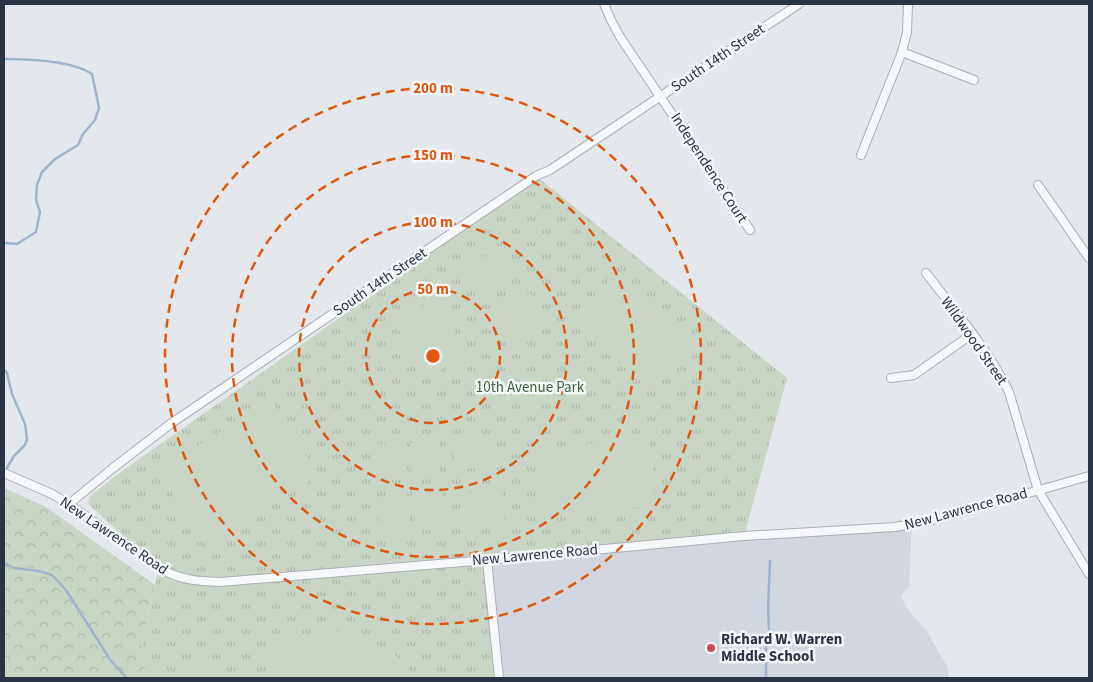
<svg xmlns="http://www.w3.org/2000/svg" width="1093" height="682" viewBox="0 0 1093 682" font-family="'Source Sans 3',sans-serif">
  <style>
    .built { fill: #d2d6de }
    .grass { fill: url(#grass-tufts) }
    .forest { fill: url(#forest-crowns) }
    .pitch { fill: #c9d6c5 }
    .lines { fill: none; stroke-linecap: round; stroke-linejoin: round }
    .stream { stroke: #9fb4cc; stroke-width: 2.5 }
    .minor-casing { stroke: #a9aeb7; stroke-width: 10 }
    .minor { stroke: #f7f8fa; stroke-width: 8 }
    .ring { fill: none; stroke: #df570f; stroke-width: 2.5; stroke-dasharray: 9 6 }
    .poi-dot { fill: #d1495b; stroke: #f4f6f9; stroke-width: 2 }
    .labels { text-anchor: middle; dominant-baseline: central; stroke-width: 5; stroke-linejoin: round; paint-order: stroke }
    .street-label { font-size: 15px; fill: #2b3445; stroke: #f4f6f9 }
    .park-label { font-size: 15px; fill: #3f6138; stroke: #f4f6f9 }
    .poi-label { font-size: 15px; font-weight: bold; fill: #2b3445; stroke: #f4f6f9; text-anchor: start }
    .centre { fill: #df570f; stroke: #f4f6f9; stroke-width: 2.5 }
    .ring-label { font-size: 15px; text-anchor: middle; font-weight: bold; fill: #df570f; stroke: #f4f6f9; stroke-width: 5; stroke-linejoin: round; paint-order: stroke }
  </style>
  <defs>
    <pattern id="grass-tufts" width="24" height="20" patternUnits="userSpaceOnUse" patternTransform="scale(1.25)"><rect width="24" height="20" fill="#c9d6c5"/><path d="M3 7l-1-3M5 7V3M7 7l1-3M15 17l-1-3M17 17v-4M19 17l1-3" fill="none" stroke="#adb8ab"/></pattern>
    <pattern id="forest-crowns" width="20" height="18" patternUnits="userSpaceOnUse" patternTransform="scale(1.25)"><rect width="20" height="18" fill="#c9d6c5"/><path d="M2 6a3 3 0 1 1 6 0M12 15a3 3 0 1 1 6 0" fill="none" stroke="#adb8ab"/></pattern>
  </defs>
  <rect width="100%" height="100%" fill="#e4e7ec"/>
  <polygon class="built" points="912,524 909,586 901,596 906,607 927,632 947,666 949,678 499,678 487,560"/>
  <polygon class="grass" points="536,176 787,378 744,536 488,560 499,678 147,678 140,652 159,568 88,504 90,496 118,474 318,333"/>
  <polygon class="forest" points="4,488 46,507 155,585 140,652 147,678 4,678"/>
  <g class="pitch">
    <polygon points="501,246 517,270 480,294 464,269"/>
    <polygon points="613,276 690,340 652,386 575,322"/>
    <polygon points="530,293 547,320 510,343 493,316"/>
    <polygon points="434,299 468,353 428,378 395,324"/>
    <polygon points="270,399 319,475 207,547 158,471"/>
    <polygon points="496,435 499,466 456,470 453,439"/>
    <polygon points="649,438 656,506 542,517 535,449"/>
    <polygon points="439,441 441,478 412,480 410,443"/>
    <polygon points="402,442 406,479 377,482 373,445"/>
    <polygon points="502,491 505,523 462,527 459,494"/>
    <polygon points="443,492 447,528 416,531 412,494"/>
    <polygon points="407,495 411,533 380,535 377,498"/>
    <polygon points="328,629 358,634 392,652 418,678 274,678 261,656 291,640"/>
    <polygon points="200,661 218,678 186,678"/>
  </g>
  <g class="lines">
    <g class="stream">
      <path d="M 4,59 C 29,59 71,60 92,74 L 99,108 L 95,120 L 83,134 L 78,145 L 55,159 L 42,172 L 37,185 L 36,200 L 40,212 L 36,232 L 17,244 L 4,243"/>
      <polyline points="4,370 7,373 12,394 25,424 27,439 25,445 14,456 5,471"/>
      <polyline points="4,563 14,568 39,571 52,575 66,590 111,661 127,678"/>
      <polyline points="766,678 766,641 769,630 768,608 770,561"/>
    </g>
    <defs>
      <g id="minor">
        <polyline points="604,4 611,20 620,37 750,230"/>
        <polyline points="902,52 974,80"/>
        <polyline points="861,155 902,52 907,32 908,4"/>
        <polyline points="1038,185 1089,258"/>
        <path d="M 926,273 C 955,311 988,349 1009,392 L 1038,490 L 1089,574"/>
        <polyline points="891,378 914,375 972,334"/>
        <path d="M 4,473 L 52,494 L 69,504 L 159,568 C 180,580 196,581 220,582 L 487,560 L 744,536 L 895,527 L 933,520 L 1089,476"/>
        <polyline points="69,504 113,468 173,422 536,176 550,170 799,4"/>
        <polyline points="487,560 499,678"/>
      </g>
    </defs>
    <use href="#minor" class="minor-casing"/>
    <use href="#minor" class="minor"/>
  </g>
  <g class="ring">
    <circle cx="433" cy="356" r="67"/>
    <circle cx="433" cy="356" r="134"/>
    <circle cx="433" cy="356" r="201"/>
    <circle cx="433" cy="356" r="268"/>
  </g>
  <circle class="poi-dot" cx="711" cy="648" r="5"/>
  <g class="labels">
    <g class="street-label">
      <text transform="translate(718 58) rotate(-34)">South 14th Street</text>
      <text transform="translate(709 168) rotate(57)">Independence Court</text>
      <text transform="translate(380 282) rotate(-34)">South 14th Street</text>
      <text transform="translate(974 341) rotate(55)">Wildwood Street</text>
      <text transform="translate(966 509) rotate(-15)">New Lawrence Road</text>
      <text transform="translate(114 536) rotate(34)">New Lawrence Road</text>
      <text transform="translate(535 555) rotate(-5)">New Lawrence Road</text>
    </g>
    <g class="park-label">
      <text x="530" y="387">10th Avenue Park</text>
    </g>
    <g class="poi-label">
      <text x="721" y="639">Richard W. Warren<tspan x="721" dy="17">Middle School</tspan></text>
    </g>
  </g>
  <circle cx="433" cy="356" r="8" class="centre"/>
  <g class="ring-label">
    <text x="433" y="93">200 m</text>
    <text x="433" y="160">150 m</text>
    <text x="433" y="227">100 m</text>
    <text x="433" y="294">50 m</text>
  </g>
  <rect width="1093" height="682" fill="none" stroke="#2b3445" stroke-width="10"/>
</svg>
